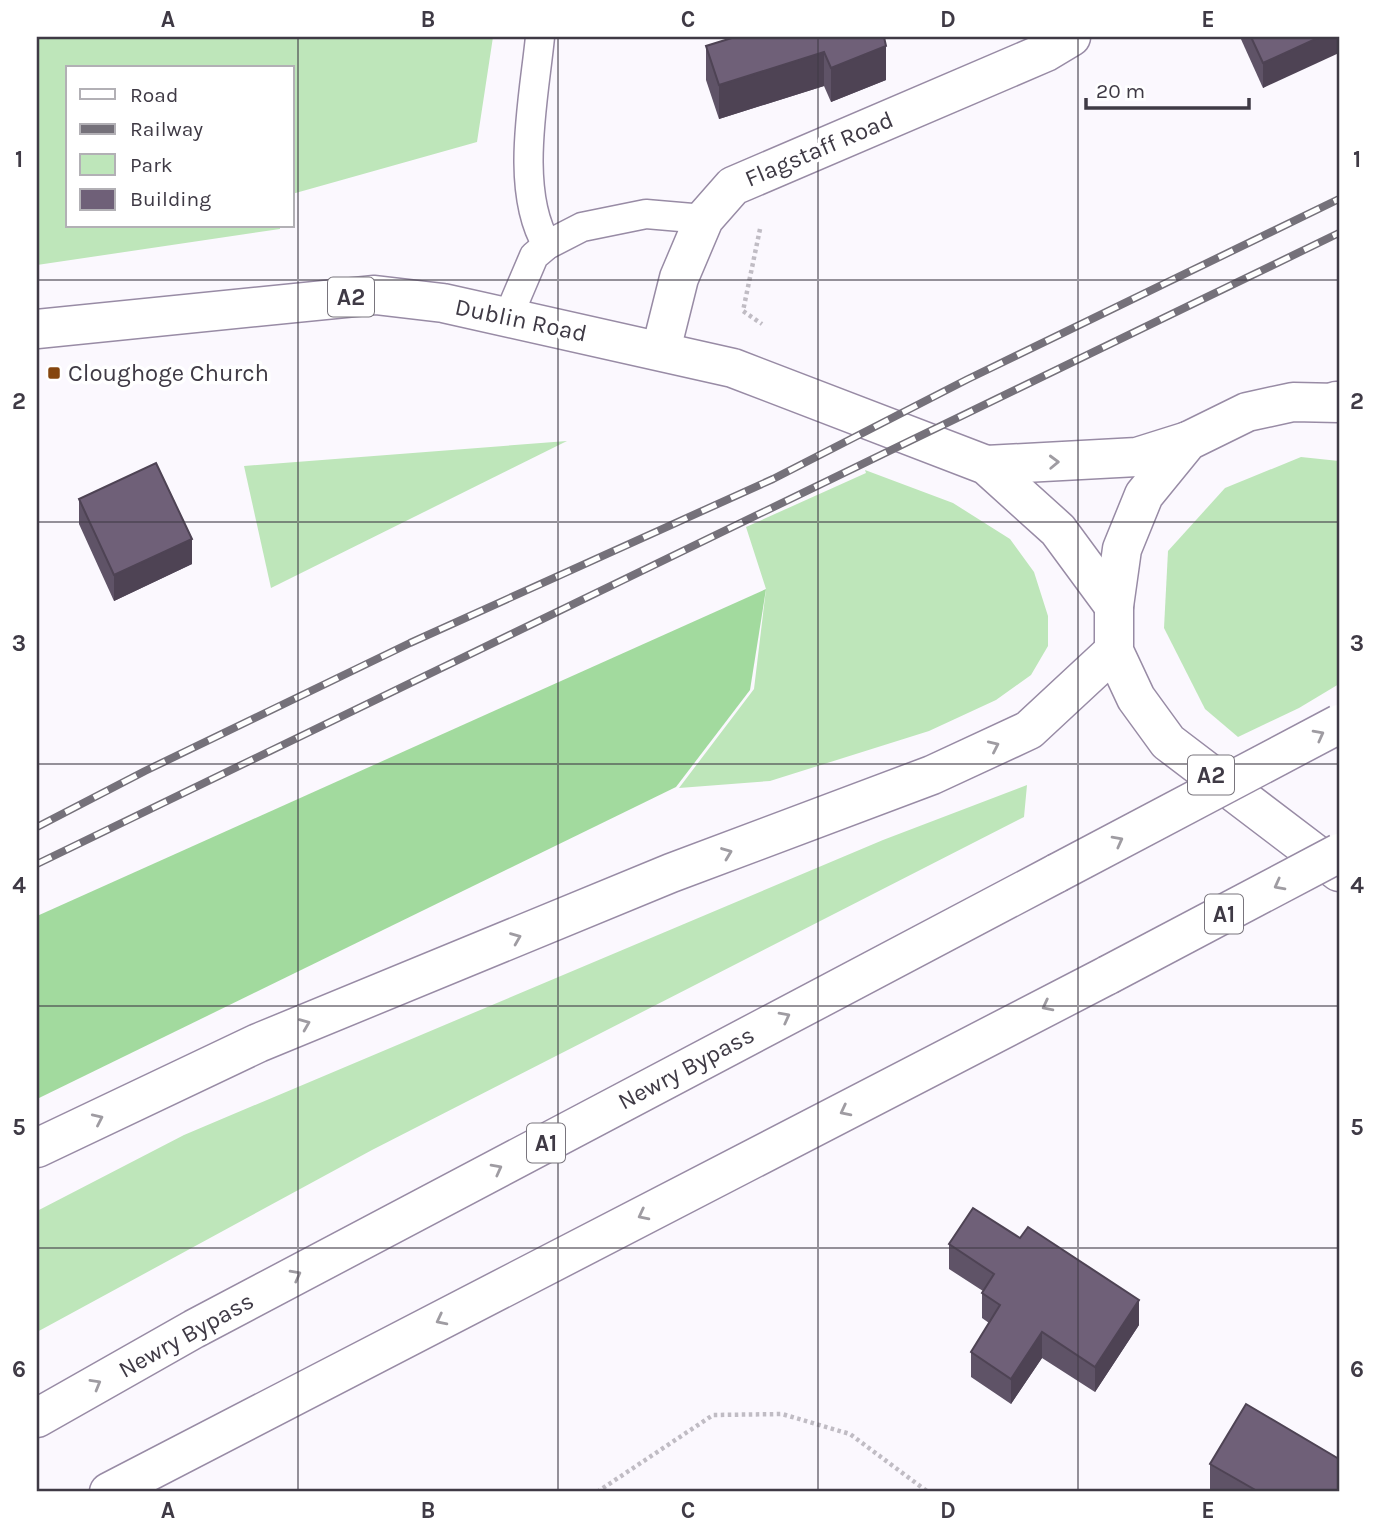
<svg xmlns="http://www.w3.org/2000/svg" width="1376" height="1529" viewBox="0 0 1376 1529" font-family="Karla,sans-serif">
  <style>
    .green { fill: #bee6ba }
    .forest { fill: #a2da9e }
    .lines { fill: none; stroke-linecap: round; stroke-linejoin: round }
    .service-casing { stroke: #988ba5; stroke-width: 31 }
    .tertiary-casing { stroke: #988ba5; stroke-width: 41 }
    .primary-casing { stroke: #988ba5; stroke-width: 41 }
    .trunk-casing { stroke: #988ba5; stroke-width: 41 }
    .path { stroke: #c0bcc4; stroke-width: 4.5; stroke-dasharray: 3.5 3.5; stroke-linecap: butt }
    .service { stroke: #fff; stroke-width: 28 }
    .tertiary { stroke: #fff; stroke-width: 38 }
    .primary { stroke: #fff; stroke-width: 38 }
    .trunk { stroke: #fff; stroke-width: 38 }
    .rail-casing { stroke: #75717a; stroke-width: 8 }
    .rail { stroke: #fff; stroke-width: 5; stroke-dasharray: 16; stroke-linecap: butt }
    .trunk-bridge-casing { stroke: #988ba5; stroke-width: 41; stroke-linecap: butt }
    .trunk-bridge { stroke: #fff; stroke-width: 38 }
    .wall { fill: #5f5367 }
    .shaded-wall { fill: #4e4354 }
    .building { fill: #6f6078; stroke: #4e4354; stroke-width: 2 }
    .oneway { stroke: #9f9ca2 }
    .grid { fill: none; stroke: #3f3a45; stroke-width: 2; stroke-opacity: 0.55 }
    .poi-dot { fill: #85450e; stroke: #fff; stroke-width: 2.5 }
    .labels { text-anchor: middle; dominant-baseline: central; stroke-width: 7; stroke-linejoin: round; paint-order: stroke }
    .shield { fill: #fff; stroke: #79757d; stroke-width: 2 }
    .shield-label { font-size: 23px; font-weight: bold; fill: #3f3a45 }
    .street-label { font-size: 24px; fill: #3f3a45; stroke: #fff }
    .poi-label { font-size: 24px; fill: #3f3a45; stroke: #fff; text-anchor: start }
    .neatline { fill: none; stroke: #3f3a45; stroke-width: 2.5 }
    .grid-label { font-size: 23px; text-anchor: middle; font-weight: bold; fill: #3f3a45 }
  </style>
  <rect width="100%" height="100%" fill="#fbf8fe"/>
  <g class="green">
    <polygon points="37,37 493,37 477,142 292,194 292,68 68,68 68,226 280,226 280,229 37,265"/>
    <polygon points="567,441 271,588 244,466"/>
    <polygon points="1301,457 1339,461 1339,684 1299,708 1238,737 1205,709 1164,628 1168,551 1225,488"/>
    <polygon points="865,470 953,503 1010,539 1034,572 1048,616 1048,646 1031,675 996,700 929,731 770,781 679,788 754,689 766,589 746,527 866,473"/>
    <polygon points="1027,785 1024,817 372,1150 37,1332 37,1211 184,1135 883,840"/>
  </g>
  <polygon class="forest" points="766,589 750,690 676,787 37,1099 37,916"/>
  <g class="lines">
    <defs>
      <g id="service">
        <path d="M 540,37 C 534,98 514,190 547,245"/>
        <polyline points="508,317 534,256 547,245 582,227 646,214 704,219"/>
      </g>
      <polyline id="tertiary" points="661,350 679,278 704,219 733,186 1046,52 1071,37"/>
      <g id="primary">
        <polyline points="37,329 375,295 443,303 733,368 986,465 1058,530 1114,606"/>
        <polyline points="1339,403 1293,402 1247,412 1188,441 1144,495 1122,549 1114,606 1114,651 1136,698 1168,742 1339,872"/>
        <polyline points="986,465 1137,457 1188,441"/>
      </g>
      <g id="trunk">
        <polyline points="1336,401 1339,401"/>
        <polyline points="37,1148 258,1043 671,873 932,775 1029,730 1114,651"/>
        <polyline points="37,1418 194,1329 1057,873"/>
        <polyline points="109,1492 1108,975"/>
      </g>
    </defs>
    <use href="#service" class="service-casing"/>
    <use href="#tertiary" class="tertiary-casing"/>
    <use href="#primary" class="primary-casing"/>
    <use href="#trunk" class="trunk-casing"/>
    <g class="path">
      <polyline points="760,229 743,311 762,324"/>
      <polyline points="597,1492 713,1415 782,1414 850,1434 928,1492"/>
    </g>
    <use href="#service" class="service"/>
    <use href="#tertiary" class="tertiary"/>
    <use href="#primary" class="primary"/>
    <use href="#trunk" class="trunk"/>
    <defs>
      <g id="rail">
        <polyline points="37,827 145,771 410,643 773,479 968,379 1339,199"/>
        <polyline points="37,864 1339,233"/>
      </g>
    </defs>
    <use href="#rail" class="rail-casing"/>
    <use href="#rail" class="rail"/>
    <defs>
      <g id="trunk-bridge">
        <polyline points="1057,873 1339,724"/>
        <polyline points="1108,975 1339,853"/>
      </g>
    </defs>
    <use href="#trunk-bridge" class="trunk-bridge-casing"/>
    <use href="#trunk-bridge" class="trunk-bridge"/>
  </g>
  <g class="wall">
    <polygon points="884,37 886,80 831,102 824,86 719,119 706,80 706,46"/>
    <polygon points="1240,37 1339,37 1263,88"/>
    <polygon points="79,499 192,564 114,601 79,524"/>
    <polygon points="949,1244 1139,1325 1095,1392 1042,1358 1011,1404 971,1377 971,1352 989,1323 982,1318 982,1293 983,1291 949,1269"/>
    <polygon points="1210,1464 1339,1492 1216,1492 1210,1489"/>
  </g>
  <g class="shaded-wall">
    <polygon points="1320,37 1339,37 1339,53 1263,88 1263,63"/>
    <polygon points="886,46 886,80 831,102 831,68"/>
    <polygon points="824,52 824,86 719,119 719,85"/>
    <polygon points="192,539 192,564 114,601 114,575"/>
    <polygon points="1139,1300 1139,1325 1095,1392 1095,1367"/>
    <polygon points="1042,1332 1042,1358 1011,1404 1011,1379"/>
  </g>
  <g class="building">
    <polygon points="735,37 884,37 886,46 831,68 824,52 719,85 706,46"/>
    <polygon points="1251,37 1320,37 1263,63"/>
    <polygon points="156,463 192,539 114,575 79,499"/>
    <polygon points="973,1208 1020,1238 1028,1227 1139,1300 1095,1367 1042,1332 1011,1379 971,1352 1000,1305 982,1293 994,1274 949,1244"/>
    <polygon points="1246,1404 1339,1459 1339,1489 1337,1492 1259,1492 1210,1464"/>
  </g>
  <defs><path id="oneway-chevron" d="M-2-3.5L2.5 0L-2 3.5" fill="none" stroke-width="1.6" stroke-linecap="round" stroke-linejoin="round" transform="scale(1.75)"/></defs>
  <g class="oneway">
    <use href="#oneway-chevron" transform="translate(1054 462) rotate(-2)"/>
    <use href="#oneway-chevron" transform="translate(1319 735) rotate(-28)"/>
    <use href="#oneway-chevron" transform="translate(994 746) rotate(-25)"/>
    <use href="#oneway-chevron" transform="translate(1118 841) rotate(-28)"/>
    <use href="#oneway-chevron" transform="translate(727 853) rotate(-21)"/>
    <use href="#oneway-chevron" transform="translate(1279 885) rotate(152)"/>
    <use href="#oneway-chevron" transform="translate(516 938) rotate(-22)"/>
    <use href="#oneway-chevron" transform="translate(1047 1006) rotate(153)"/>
    <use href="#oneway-chevron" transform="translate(785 1017) rotate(-28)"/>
    <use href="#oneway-chevron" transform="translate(305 1024) rotate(-22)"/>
    <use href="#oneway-chevron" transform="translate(845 1111) rotate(153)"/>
    <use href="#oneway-chevron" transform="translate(98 1119) rotate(-25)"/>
    <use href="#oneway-chevron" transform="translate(497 1169) rotate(-28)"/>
    <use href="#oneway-chevron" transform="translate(643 1215) rotate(153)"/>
    <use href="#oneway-chevron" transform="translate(296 1275) rotate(-28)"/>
    <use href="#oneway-chevron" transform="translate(441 1320) rotate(153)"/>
    <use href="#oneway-chevron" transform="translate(96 1384) rotate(-30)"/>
  </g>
  <path class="grid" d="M 298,37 L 298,1492M 558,37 L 558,1492M 818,37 L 818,1492M 1078,37 L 1078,1492M 37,280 L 1339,280M 37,522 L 1339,522M 37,764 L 1339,764M 37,1006 L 1339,1006M 37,1248 L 1339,1248"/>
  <rect class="poi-dot" x="47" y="366" width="14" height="14" rx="3.5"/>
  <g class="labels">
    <g class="shield">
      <rect x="328" y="277.5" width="46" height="39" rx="5"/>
      <rect x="1188" y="755.5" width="46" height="39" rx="5"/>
      <rect x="1205" y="894.5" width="38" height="39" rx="5"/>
      <rect x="527" y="1123.5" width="38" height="39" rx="5"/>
    </g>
    <g class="shield-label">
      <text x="351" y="297">A2</text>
      <text x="1211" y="775">A2</text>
      <text x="1224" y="914">A1</text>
      <text x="546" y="1143">A1</text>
    </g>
    <g class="street-label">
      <text transform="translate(819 149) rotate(-23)">Flagstaff Road</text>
      <text transform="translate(521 320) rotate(12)">Dublin Road</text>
      <text transform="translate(686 1068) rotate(-28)">Newry Bypass</text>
      <text transform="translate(186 1335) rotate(-29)">Newry Bypass</text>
    </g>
    <g class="poi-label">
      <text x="68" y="373">Cloughoge Church</text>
    </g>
  </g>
  <rect width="1376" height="1529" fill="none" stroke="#ffffff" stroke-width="77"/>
  <rect x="66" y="66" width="228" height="161" fill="#ffffff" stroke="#b2b0b5" stroke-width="2"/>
  <rect x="80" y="89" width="35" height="10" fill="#ffffff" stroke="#b2b0b5" stroke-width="2"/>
  <text x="130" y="102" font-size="21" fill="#3f3a45">Road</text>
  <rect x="80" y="124" width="35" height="10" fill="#75717a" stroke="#b2b0b5" stroke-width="2"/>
  <text x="130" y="136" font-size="21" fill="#3f3a45">Railway</text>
  <rect x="80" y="154" width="35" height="21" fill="#bee6ba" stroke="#b2b0b5" stroke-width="2"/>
  <text x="130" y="172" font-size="21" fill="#3f3a45">Park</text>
  <rect x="80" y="189" width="35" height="21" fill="#6f6078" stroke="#b2b0b5" stroke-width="2"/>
  <text x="130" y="206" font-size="21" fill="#3f3a45">Building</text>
  <path d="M1086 98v10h163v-10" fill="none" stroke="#3f3a45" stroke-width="3.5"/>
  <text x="1096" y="98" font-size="21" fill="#3f3a45" stroke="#ffffff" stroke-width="5" paint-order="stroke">20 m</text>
  <rect x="38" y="38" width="1300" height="1452" class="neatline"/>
  <g class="grid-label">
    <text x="168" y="27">A</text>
    <text x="428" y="27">B</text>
    <text x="688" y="27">C</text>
    <text x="948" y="27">D</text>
    <text x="1208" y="27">E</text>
    <text x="19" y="167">1</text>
    <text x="1357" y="167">1</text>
    <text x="19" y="409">2</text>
    <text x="1357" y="409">2</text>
    <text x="19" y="651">3</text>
    <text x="1357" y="651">3</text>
    <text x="19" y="893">4</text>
    <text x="1357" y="893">4</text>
    <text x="19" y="1135">5</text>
    <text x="1357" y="1135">5</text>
    <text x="19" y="1377">6</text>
    <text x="1357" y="1377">6</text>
    <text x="168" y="1518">A</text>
    <text x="428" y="1518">B</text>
    <text x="688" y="1518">C</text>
    <text x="948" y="1518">D</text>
    <text x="1208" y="1518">E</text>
  </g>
</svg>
